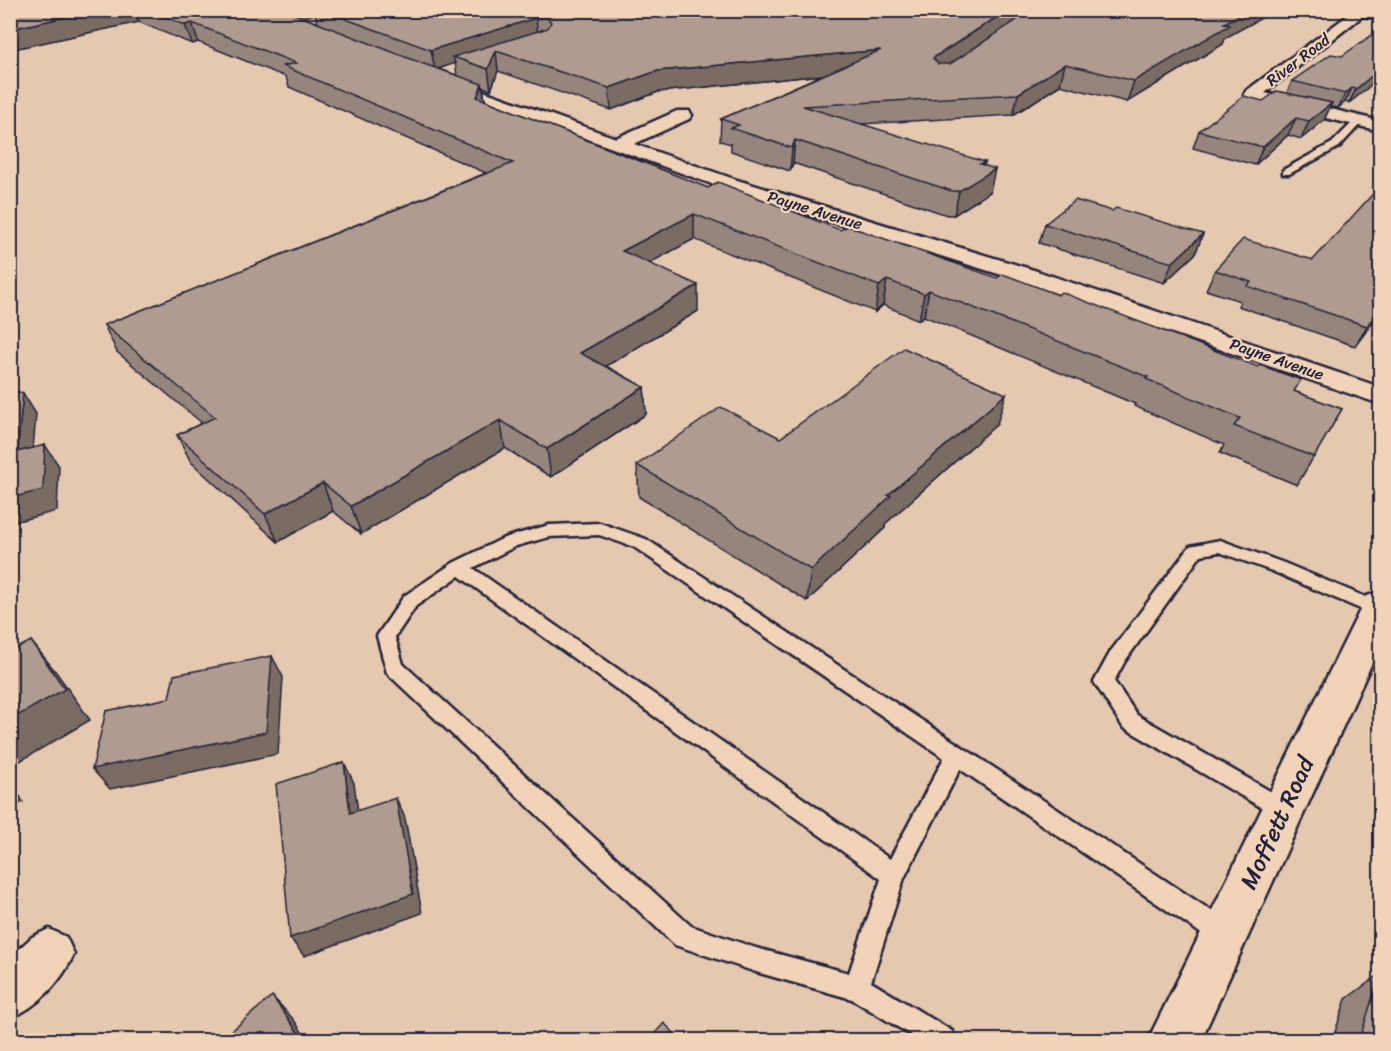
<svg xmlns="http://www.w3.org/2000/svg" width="1391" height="1051" viewBox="0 0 1391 1051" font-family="Sriracha,sans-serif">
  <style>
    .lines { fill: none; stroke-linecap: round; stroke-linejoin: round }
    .service-casing { stroke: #22223b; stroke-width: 5 }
    .minor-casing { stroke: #22223b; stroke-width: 5 }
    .service { fill: #f1d3b7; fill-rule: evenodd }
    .minor { fill: #f1d3b7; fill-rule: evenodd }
    .wall { fill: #96857b; stroke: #22223b; stroke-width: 1.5; fill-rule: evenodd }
    .shaded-wall { fill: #7a6c64; stroke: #22223b; stroke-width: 1.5 }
    .building { fill: #af9b8f; stroke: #22223b; stroke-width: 1.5 }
    .labels { text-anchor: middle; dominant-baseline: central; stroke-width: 4.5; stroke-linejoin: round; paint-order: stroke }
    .far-street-label { font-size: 16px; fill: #22223b; stroke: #f1d3b7 }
    .near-street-label { font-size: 24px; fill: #22223b; stroke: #f1d3b7 }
  </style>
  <rect width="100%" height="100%" fill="#e5c8b0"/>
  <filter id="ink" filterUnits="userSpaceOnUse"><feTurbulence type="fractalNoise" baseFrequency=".0167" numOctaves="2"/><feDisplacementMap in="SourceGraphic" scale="12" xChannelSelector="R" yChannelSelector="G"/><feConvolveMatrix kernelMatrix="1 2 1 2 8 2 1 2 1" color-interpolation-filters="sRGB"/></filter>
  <g filter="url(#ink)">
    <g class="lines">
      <defs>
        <g id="service">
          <polygon points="1360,12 1380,15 1380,19 1358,15"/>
          <polygon points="1356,119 1363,121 1339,147 1289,174 1283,174 1283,170 1332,143"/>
          <path d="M 600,523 L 646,539 L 1233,925 L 1236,934 L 1233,943 L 1224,946 L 1215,943 L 960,769 L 904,878 L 871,982 L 952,1031 L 956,1040 L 919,1040 L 852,999 L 756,972 L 675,945 L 387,673 L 377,636 L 404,596 L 453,563 L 504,538 L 549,525 ZM 599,535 L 634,547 L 944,758 L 890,859 L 473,568 L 516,546 L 549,537 ZM 459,576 L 881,879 L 849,973 L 756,948 L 691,926 L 403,664 L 395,637 L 416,606 Z"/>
          <polygon points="1220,540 1284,563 1380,603 1379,617 1272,571 1219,552 1201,555 1125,661 1114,681 1137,715 1291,803 1294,810 1291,817 1283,820 1123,727 1094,682 1111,651 1190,546"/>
        </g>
        <g id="minor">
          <polygon points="1355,10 1370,10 1265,93 1380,121 1380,131 1246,99 1244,95 1246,91"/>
          <polygon points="444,77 616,138 677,111 689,111 692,115 689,119 634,144 737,180 1037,271 1380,387 1380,404 1021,281 723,188 438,85 436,82 438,79"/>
          <polygon points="1380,592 1380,645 1201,1040 1148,1040 1362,606 1367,596"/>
          <path d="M 49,929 L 66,937 L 74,954 C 62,981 38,1007 10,1018 L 10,957 L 32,937 Z"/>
        </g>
      </defs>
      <use href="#service" class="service-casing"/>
      <use href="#minor" class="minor-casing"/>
      <use href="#service" class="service"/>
      <use href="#minor" class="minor"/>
    </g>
    <g class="wall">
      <path d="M 10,10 L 1031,10 L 1004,29 L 1225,38 L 1223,44 L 1127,102 L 1060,85 L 1013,115 L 861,124 L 984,166 L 990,192 L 954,215 L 947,215 L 793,163 L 790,171 L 731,151 L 731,144 L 720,141 L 721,119 L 822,75 L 658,92 L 611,110 L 498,71 L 491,90 L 483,87 L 485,100 L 708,188 L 840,230 L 1342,409 L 1297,485 L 1220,453 L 1224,445 L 1134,406 L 1135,404 L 924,316 L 919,320 L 883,305 L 875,312 L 694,239 L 649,263 L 698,311 L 606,366 L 644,387 L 646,414 L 551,477 L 505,448 L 361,534 L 333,511 L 278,542 L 191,462 L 177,435 L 202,423 L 117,352 L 104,325 L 486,173 L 289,87 L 286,77 L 198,42 L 192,44 L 139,22 L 18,48 L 18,49 L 10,51 ZM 315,14 L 318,23 L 302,17 ZM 455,63 L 457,75 L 438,69 Z"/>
      <polygon points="1380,78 1349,103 1345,102 1338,108 1330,107 1324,120 1301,139 1288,135 1255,165 1193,148 1199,131 1263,101 1287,93 1292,81"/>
      <polygon points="1112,211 1203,234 1195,254 1164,283 1039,243 1045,224"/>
      <polygon points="1215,270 1380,313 1355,346 1238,306 1240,301 1206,290"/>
      <polygon points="997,424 885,524 885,528 807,601 639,497 637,465 780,438"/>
      <polygon points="1380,974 1380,1041 1332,1041 1346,999"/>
    </g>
    <g class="shaded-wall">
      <polygon points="98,10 134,10 139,22 18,48 18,49 10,51 10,29"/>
      <polygon points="295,10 315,10 315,14 297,19"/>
      <polygon points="1008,10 1031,10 930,79 933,58"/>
      <polygon points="1249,10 1276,10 1225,38 1223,44 1127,102 1134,81 1224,23"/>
      <polygon points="536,18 538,37 453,57 455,63 435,70 431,50"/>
      <polygon points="192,23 198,42 192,44 185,25"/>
      <polygon points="881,50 879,69 658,92 611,110 609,88 657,71"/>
      <polygon points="496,51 498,71 491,90 488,69"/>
      <polygon points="1065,64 1060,85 1013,115 1018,94"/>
      <polygon points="1380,69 1380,78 1349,103 1356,89"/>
      <polygon points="482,84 486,105 477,97"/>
      <polygon points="1352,88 1345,102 1338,108 1345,94"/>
      <polygon points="1332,103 1324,120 1301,139 1309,121"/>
      <polygon points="1296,118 1288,135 1255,165 1263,147"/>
      <polygon points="795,140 793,163 790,171 792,148"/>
      <polygon points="985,162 981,177 995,169 990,192 954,215 959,191 980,164"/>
      <polygon points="694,214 694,239 624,277 622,251"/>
      <polygon points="1203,234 1195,254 1164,283 1172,263"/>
      <polygon points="887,280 883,305 875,312 879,286"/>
      <polygon points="698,285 698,311 583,380 580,353"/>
      <polygon points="929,290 924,316 919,320 924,294"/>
      <polygon points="1380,308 1380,313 1355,346 1367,326"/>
      <polygon points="644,387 646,414 551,477 547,449"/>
      <polygon points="23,393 36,414 31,473 17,452"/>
      <polygon points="1006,394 997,424 885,524 885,528 807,601 811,570 888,495"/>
      <polygon points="500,420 505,448 361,534 351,506"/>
      <polygon points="45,445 59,466 57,511 10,523 10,498"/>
      <polygon points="323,483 333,511 278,542 265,514"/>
      <polygon points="31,641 56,672 90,720 10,767 10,720"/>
      <polygon points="272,656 283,677 278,754 110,789 92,769"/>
      <polygon points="344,762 354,783 361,833 350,813"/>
      <polygon points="10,779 23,802 10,809"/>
      <polygon points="396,798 405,818 422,913 304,956 290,938"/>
      <polygon points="272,996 294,1020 308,1041 304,1041"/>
    </g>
    <g class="building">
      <polygon points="98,10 10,29 10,11"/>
      <polygon points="149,10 284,10 421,63 482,84 477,97 708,188 718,182 840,230 848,226 997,278 1003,274 1058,295 1061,292 1258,367 1260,365 1301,380 1294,391 1342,409 1314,457 1234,426 1240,418 1146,379 1148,377 929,290 924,294 887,280 879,286 694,214 622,251 698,285 580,353 644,387 547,449 500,420 351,506 323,483 265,514 177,435 215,417 104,325 513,163 283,66 296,63 192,23 185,25"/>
      <polygon points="321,10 1008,10 933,58 938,64 950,64 1032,10 1249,10 1224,23 1230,25 1134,81 1065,64 1018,94 803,106 985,162 980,164 995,169 959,191 952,191 795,140 792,148 731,128 739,125 721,119 881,50 657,71 609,88 496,51 488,69 453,57 548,28 551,22 547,18 536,18 431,50"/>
      <polygon points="1380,29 1380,69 1356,89 1352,88 1345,94 1292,81 1331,54 1342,56"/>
      <polygon points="1277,91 1332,103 1309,121 1296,118 1263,147 1199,131 1244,96 1263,101"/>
      <polygon points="1380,186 1380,308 1367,326 1247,286 1251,282 1215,270 1243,239 1313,260"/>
      <polygon points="1075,200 1112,211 1116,208 1203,234 1172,263 1045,224"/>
      <polygon points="904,348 1006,394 888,495 891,496 811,570 637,465 721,407 780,438"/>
      <polygon points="10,390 23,393 17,452 45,445 43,490 10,498"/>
      <polygon points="31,641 65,689 10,720 10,652"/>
      <polygon points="272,656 266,732 92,769 106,711 169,698 174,675"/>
      <polygon points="344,762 350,813 396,798 413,894 290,938 276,784"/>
      <polygon points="1380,974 1380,1041 1363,1041 1360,1038"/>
      <polygon points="272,996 304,1041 220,1041"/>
      <polygon points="664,1023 682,1041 648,1041"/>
      <polygon points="168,1034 172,1041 160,1041"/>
    </g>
  </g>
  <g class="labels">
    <g class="far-street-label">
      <text transform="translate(1298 60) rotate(-37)">River Road</text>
      <text transform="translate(815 210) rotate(17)">Payne Avenue</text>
      <text transform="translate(1277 359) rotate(19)">Payne Avenue</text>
    </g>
    <g class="near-street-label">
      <text transform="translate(1277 823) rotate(-65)">Moffett Road</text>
    </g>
  </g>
  <rect width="1391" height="1051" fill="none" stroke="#f1d3b7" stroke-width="36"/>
  <rect x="18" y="18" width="1355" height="1015" fill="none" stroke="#22223b" stroke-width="2" filter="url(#ink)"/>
</svg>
